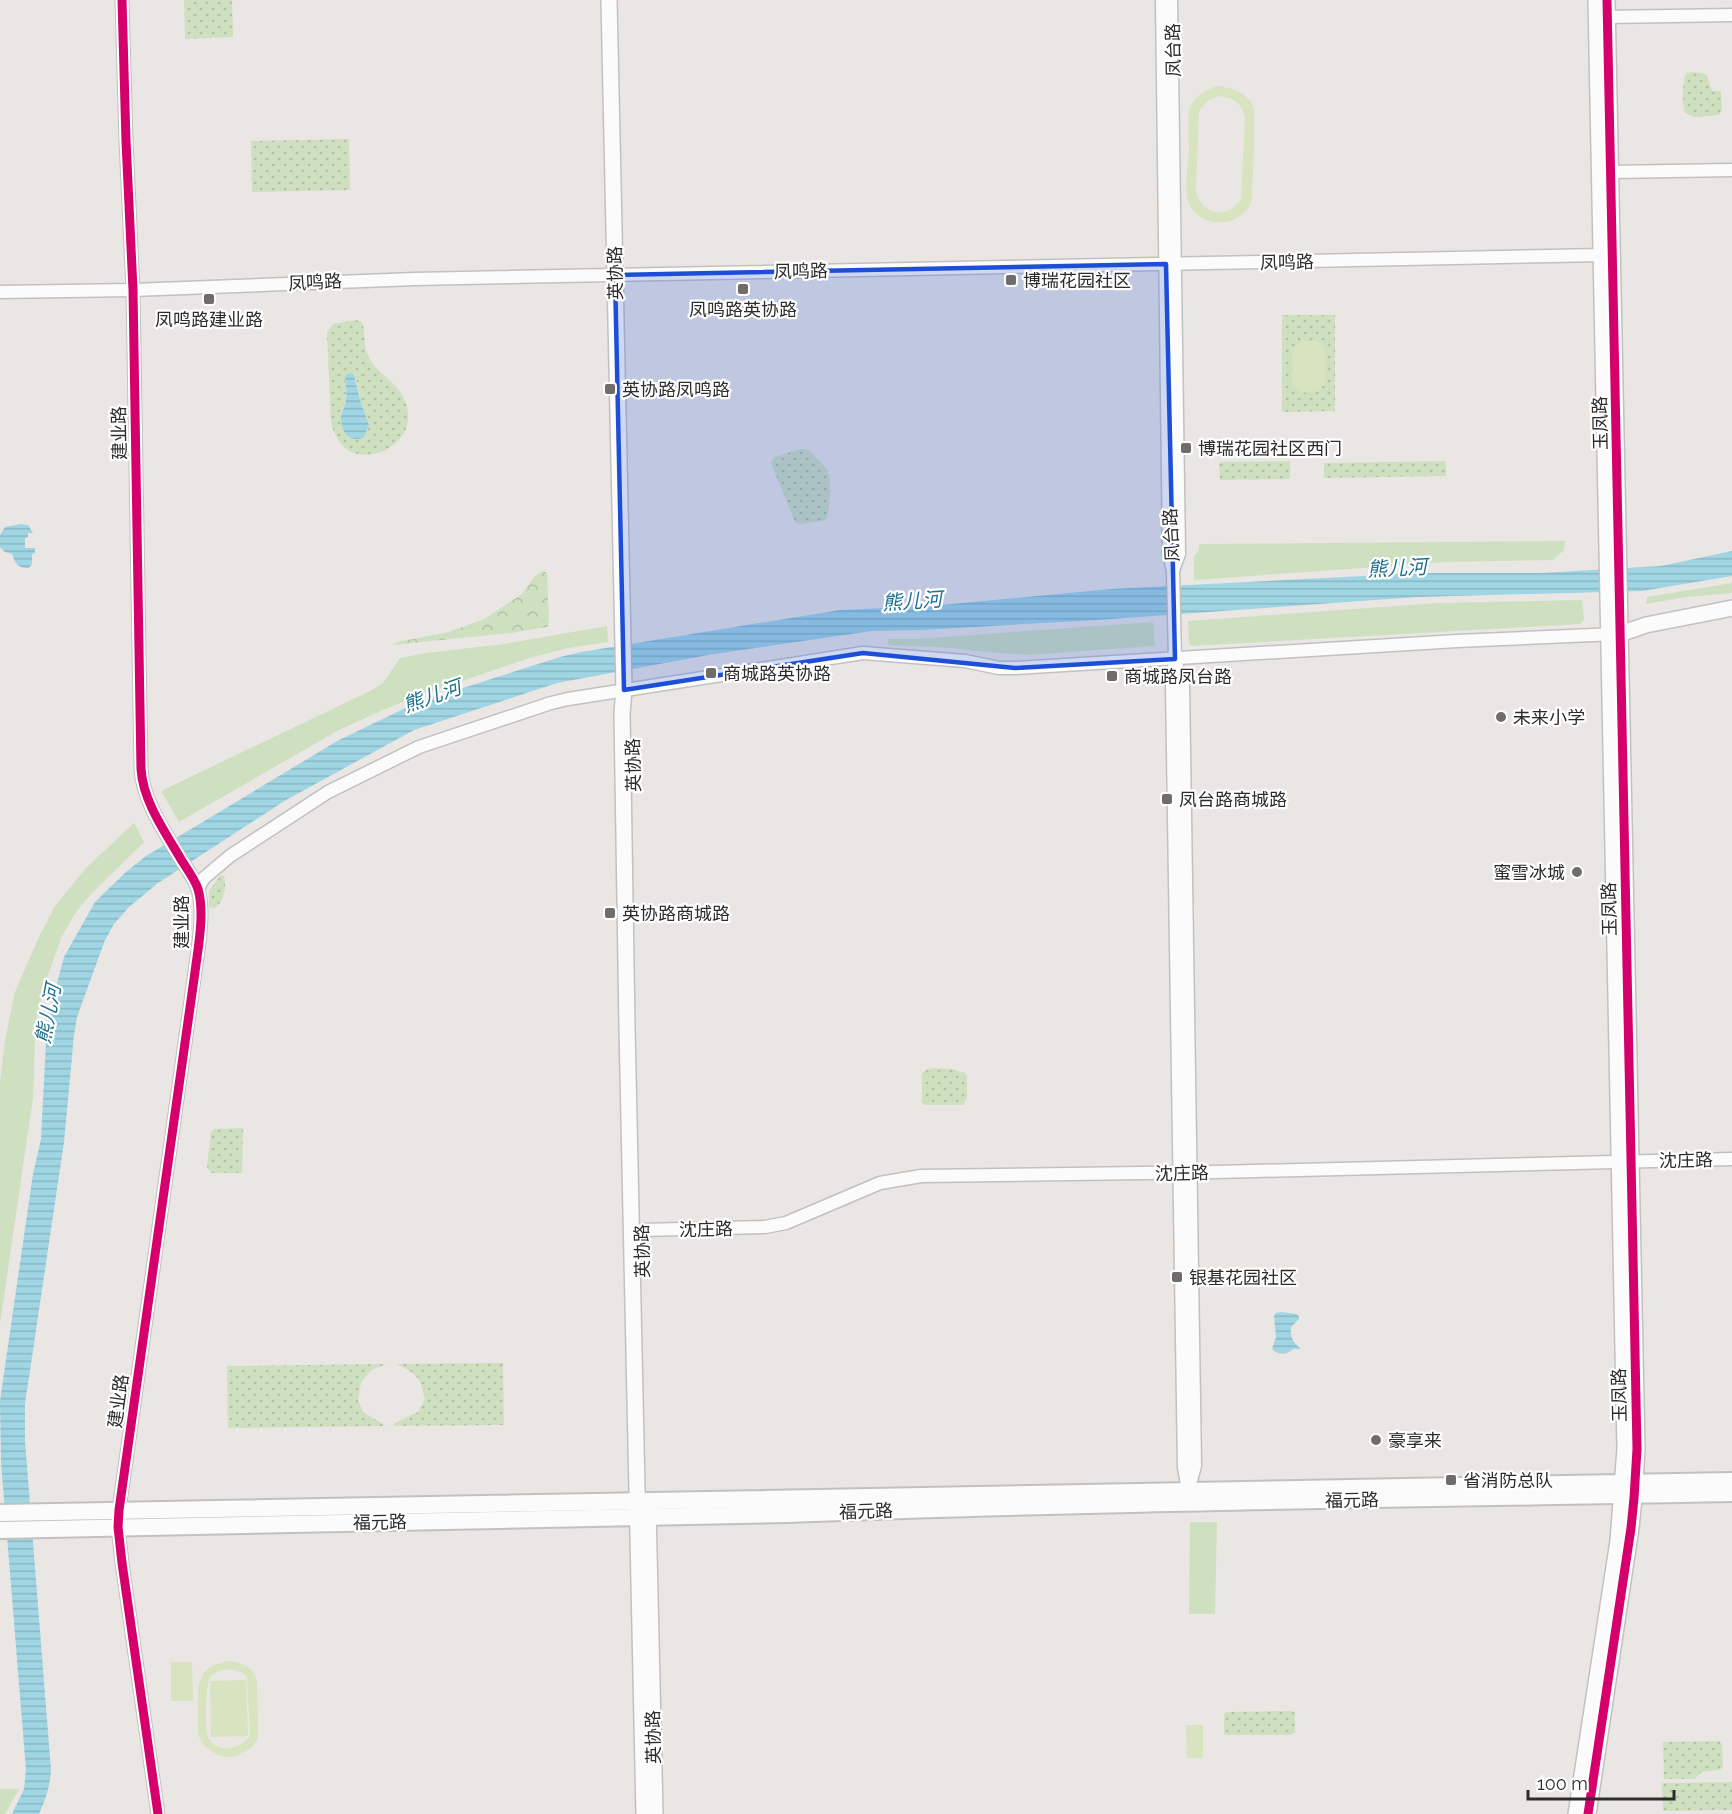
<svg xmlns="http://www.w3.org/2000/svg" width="1732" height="1814" viewBox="0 0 1732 1814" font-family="Raleway,'Noto Sans SC',sans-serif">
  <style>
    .grass { fill: url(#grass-dots); fill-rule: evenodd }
    .forest { fill: url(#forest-crowns) }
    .park { fill: #cfe0c0 }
    .pitch { fill: #d8e4bf; fill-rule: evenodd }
    .water { fill: url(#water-rules) }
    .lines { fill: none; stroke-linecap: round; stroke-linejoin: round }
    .minor-casing { stroke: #c2c1c2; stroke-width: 15 }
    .tertiary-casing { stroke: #c2c1c2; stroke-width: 18 }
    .secondary-casing { stroke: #c2c1c2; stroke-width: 20 }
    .minor { stroke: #fcfbfb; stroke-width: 12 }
    .tertiary { stroke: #fcfbfb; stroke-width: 15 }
    .secondary { stroke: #fcfbfb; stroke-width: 16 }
    .cycleway-casing { stroke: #fff; stroke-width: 13 }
    .cycleway { stroke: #d6006c; stroke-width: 9 }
    .marked { fill: #1d4ed8; fill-opacity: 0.2; stroke: #1d4ed8; stroke-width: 4.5; stroke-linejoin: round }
    .poi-dot { fill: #6e6d6c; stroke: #fff; stroke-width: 2 }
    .labels { text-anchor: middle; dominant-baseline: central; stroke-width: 4.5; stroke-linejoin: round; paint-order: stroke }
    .street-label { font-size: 18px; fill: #2c2c2c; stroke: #fff }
    .poi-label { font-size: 18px; fill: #2c2c2c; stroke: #fff; text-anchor: start }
    .water-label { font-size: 20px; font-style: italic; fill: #1d7090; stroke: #fff }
  </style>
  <defs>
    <pattern id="grass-dots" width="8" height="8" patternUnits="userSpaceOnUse" patternTransform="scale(1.5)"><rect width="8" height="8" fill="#cfe0c0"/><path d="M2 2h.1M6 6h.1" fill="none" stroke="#b2c0a5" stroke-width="1.8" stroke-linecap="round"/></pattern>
    <pattern id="forest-crowns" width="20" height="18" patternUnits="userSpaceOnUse" patternTransform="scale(1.5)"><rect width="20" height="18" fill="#cfe0c0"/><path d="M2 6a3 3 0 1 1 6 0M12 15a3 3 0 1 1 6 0" fill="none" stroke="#b2c0a5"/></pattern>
    <pattern id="water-rules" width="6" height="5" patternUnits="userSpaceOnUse" patternTransform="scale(1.5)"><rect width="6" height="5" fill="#a0d5e3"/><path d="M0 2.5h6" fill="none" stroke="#8ab7c3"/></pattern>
  </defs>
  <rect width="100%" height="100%" fill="#e9e6e4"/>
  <g class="grass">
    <polygon points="184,0 232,0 233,37 185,39"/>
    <path d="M 1691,72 L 1703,73 L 1707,76 L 1712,91 L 1721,91 L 1722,110 L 1719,115 L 1694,117 L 1685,113 C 1682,102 1682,83 1686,73 Z"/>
    <polygon points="349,139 350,190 252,192 251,141"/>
    <path d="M 1282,315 L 1335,315 L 1335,411 L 1282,412 ZM 1302,341 L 1318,342 L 1315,393 L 1292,354 L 1294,348 Z"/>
    <path d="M 356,320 L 362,322 C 366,332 363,343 367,354 C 377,378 405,381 408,414 C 411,443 372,465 348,450 C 338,444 334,433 331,423 L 327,332 L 333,324 ZM 345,379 L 356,379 L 360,400 L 369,425 L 364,437 L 340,415 L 347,398 Z"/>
    <path d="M 801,449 L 809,450 C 815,457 824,464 828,472 C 832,482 830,511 826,520 L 801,524 L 795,522 L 771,463 L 774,457 Z"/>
    <polygon points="1290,461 1290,479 1220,480 1219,462"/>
    <polygon points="1446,461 1446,476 1324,478 1324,463"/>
    <path d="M 221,875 L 224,876 C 227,887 224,901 215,908 L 209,907 L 209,891 Z"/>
    <polygon points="933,1068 952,1069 965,1073 967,1076 967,1099 963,1105 924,1105 922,1103 922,1073 926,1070"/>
    <polygon points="243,1128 242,1173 211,1173 207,1167 211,1132 214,1129"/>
    <path d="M 503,1363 L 504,1425 L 394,1426 L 395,1423 L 418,1412 L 425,1399 C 420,1377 417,1373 396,1364 Z"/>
    <polygon points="386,1364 372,1370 361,1382 358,1400 363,1412 386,1426 228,1428 227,1366"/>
    <polygon points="1292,1711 1295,1713 1295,1732 1291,1735 1224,1735 1224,1714 1226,1712"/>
    <polygon points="1719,1741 1722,1745 1723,1766 1720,1770 1702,1772 1694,1779 1664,1779 1663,1742"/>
    <polygon points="1732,1782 1732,1810 1663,1811 1662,1783"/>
  </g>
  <polygon class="forest" points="543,571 547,573 549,624 547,627 511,633 392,645 398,642 449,632 484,619 522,594 535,576"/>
  <g class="park">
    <polygon points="1565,541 1564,550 1553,560 1448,562 1194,580 1194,556 1199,550 1199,544"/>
    <polygon points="1732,583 1732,593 1686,597 1646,604 1647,597"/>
    <polygon points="1582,600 1584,620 1580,624 1191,646 1189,643 1188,621 1438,603"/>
    <polygon points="1153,622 1155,646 1027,655 985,652 953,648 888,645 888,639 917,639"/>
    <polygon points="607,626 608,642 568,648 530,658 421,695 385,709 337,731 179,822 161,791 370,691 383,683 400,658 426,653 504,644"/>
    <polygon points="134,823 144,842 90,895 76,912 62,936 45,983 38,1013 35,1039 33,1098 0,1324 0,1081 5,1040 15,992 38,939 55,906 86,868"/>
    <polygon points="1190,1522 1217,1522 1215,1614 1189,1614"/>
    <polygon points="0,1789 19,1789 5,1814 0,1814"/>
  </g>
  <g class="pitch">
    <path d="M 1218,86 C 1232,88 1246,92 1253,106 C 1257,114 1252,185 1252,200 C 1248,211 1241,217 1230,221 C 1211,226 1190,217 1187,196 C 1185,182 1188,165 1189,150 C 1189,140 1187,117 1190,108 C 1194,96 1207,89 1218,86 ZM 1221,96 C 1235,98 1243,105 1245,119 L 1241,198 C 1230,220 1201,216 1196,191 L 1199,112 C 1204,102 1210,98 1221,96 Z"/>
    <polygon points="1302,341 1318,342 1322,345 1325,350 1325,383 1319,391 1301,393 1292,386 1292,350"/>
    <path d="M 227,1661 C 241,1662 254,1667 257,1681 L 258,1739 L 252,1747 L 236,1756 L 227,1757 L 218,1755 L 210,1750 L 203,1744 L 198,1735 L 198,1686 L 204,1672 L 211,1666 ZM 227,1669 L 241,1672 L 247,1677 L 250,1736 C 240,1750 213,1755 207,1734 C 205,1726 206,1683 210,1677 C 214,1672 221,1670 227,1669 Z"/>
    <polygon points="171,1662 192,1662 193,1701 171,1701"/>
    <polygon points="246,1680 248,1736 211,1737 210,1681"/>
    <polygon points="1186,1725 1203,1725 1203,1758 1187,1758"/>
  </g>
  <g class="water">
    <path d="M 350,373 L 354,375 L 360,400 L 369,425 L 364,437 C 351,444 340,432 341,417 C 341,411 346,406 346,399 C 348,391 344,383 346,375 Z"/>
    <path d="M 21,524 L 28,525 L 33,533 L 28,533 L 28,537 L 25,538 L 25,548 L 35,548 L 35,553 L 32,554 L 32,564 L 29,568 C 18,569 15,563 12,554 L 5,552 L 0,547 L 0,535 L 5,527 Z"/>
    <path d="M 1732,551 L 1732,576 L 1642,591 L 1417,597 L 1097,620 L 920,630 L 872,631 L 708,655 L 557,683 L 414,730 L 286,800 L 158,883 L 129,907 L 114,924 L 105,940 L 77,1017 L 74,1035 L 64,1142 L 25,1404 L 25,1441 L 51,1770 C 50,1786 46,1799 39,1814 L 12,1814 L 24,1789 L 26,1770 L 1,1462 L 0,1401 L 33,1174 L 41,1139 L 46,1042 L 49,1013 L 64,957 L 95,902 L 126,872 L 146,856 L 339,740 L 416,703 L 560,657 L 581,652 L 840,610 L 930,606 L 1111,589 L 1423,573 L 1541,573 L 1661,566 Z"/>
    <path d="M 1281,1312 L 1296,1314 L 1299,1316 L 1299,1319 L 1291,1327 C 1290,1339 1294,1343 1301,1349 L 1293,1349 C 1287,1355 1278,1355 1272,1349 L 1276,1337 L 1274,1316 L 1276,1313 Z"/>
  </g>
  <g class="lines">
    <defs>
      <g id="minor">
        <path d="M 122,0 L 126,141 L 133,290 L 141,769 C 143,802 166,833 182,861 C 188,870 195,880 198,889 C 205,913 198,948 195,972 L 119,1510 L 118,1527 L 122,1563 L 158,1814"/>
        <polyline points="1162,0 1169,554 1173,571 1175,659 1172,685 1184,1467 1188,1491"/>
        <polyline points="1171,0 1179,554 1173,570"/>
        <polyline points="1607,17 1732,15"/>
        <polyline points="1611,172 1732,170"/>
        <polyline points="0,292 133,290 415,279 1602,255"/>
        <polyline points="1176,663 1183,685 1195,1466 1189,1487"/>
        <polyline points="198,888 204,878 230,856 328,792 419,747 551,703 568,699 863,653 965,661 999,668 1015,668 1457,641 1616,634"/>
        <polyline points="642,1230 765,1227 786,1223 880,1183 921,1176 1216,1172 1732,1159"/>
      </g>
      <g id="tertiary">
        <polyline points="609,0 624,690 622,713 627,1027 644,1814"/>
        <polyline points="1620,634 1646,625 1732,608"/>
        <polyline points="648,1508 655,1814"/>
        <polyline points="1576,1814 1618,1541 1625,1448 1596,0"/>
        <polyline points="1588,1814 1631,1528 1634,1498 1637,1449 1607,0"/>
      </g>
      <g id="secondary">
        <polyline points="0,1513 1732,1481"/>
        <path d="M 0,1530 L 787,1514 C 1102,1502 1417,1499 1732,1493"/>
      </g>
    </defs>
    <use href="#minor" class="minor-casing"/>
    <use href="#tertiary" class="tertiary-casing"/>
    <use href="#secondary" class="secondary-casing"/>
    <use href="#minor" class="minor"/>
    <use href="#tertiary" class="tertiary"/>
    <use href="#secondary" class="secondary"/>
    <defs>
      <g id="cycleway">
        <path d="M 122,0 L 126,141 L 133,290 L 141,769 C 143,802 166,833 182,861 C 188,870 195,880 198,889 C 205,913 198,948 195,972 L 119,1510 L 118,1527 L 122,1563 L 158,1814"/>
        <polyline points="1588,1814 1631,1528 1634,1498 1637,1449 1607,0"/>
      </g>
    </defs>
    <use href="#cycleway" class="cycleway-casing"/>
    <use href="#cycleway" class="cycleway"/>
  </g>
  <path class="marked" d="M 1166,264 L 1175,659 L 1015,668 L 863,653 L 624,690 L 615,275 Z"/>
  <g class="poi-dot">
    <rect x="1005" y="274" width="12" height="12" rx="3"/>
    <rect x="737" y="283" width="12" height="12" rx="3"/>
    <rect x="203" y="293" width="12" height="12" rx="3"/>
    <rect x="604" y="383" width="12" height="12" rx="3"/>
    <rect x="1180" y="442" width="12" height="12" rx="3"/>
    <rect x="705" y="667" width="12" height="12" rx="3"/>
    <rect x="1106" y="670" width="12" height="12" rx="3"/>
    <circle cx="1501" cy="717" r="6"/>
    <rect x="1161" y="793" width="12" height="12" rx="3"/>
    <circle cx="1577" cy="872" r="6"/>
    <rect x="604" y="907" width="12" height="12" rx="3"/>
    <rect x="1171" y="1271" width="12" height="12" rx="3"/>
    <circle cx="1376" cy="1440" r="6"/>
    <rect x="1445" y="1474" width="12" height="12" rx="3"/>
  </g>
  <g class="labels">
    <g class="street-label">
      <text transform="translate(1173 50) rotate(-91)">凤台路</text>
      <text transform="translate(1287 262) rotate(-1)">凤鸣路</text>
      <text transform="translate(801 271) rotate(-1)">凤鸣路</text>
      <text transform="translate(615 273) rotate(-91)">英协路</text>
      <text transform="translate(315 282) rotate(-3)">凤鸣路</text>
      <text transform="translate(1600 423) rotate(-91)">玉凤路</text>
      <text transform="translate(119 433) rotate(-91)">建业路</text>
      <text transform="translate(1171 535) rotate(-93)">凤台路</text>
      <text transform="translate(633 765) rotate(-91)">英协路</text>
      <text transform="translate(1609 909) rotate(-91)">玉凤路</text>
      <text transform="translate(181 922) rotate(-90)">建业路</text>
      <text transform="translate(1686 1160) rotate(-1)">沈庄路</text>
      <text transform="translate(1182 1173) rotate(-1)">沈庄路</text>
      <text transform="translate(706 1229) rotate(-1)">沈庄路</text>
      <text transform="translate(642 1251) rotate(-91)">英协路</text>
      <text transform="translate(1619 1395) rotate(-91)">玉凤路</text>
      <text transform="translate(118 1401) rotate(-82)">建业路</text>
      <text transform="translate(1352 1500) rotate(-1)">福元路</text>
      <text transform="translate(866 1511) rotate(-2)">福元路</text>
      <text transform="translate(380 1522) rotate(-1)">福元路</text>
      <text transform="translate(653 1737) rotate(-91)">英协路</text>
    </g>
    <g class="poi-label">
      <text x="1023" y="280">博瑞花园社区</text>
      <text x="743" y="309" text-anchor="middle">凤鸣路英协路</text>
      <text x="209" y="319" text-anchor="middle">凤鸣路建业路</text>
      <text x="622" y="389">英协路凤鸣路</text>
      <text x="1198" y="448">博瑞花园社区西门</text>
      <text x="723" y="673">商城路英协路</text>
      <text x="1124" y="676">商城路凤台路</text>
      <text x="1513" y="717">未来小学</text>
      <text x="1179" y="799">凤台路商城路</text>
      <text x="1565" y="872" text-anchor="end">蜜雪冰城</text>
      <text x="622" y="913">英协路商城路</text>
      <text x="1189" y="1277">银基花园社区</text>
      <text x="1388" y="1440">豪享来</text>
      <text x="1463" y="1480">省消防总队</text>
    </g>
    <g class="water-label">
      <text transform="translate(1397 568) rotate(-3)">熊儿河</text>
      <text transform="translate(912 601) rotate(-4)">熊儿河</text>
      <text transform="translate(432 696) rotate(-19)">熊儿河</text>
      <text transform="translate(48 1014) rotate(-79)">熊儿河</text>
    </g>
  </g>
  <path d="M1528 1790v9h146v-9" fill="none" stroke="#2c2c2c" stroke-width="3"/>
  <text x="1537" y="1790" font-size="18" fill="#2c2c2c" stroke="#ffffff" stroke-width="4.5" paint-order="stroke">100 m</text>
</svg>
